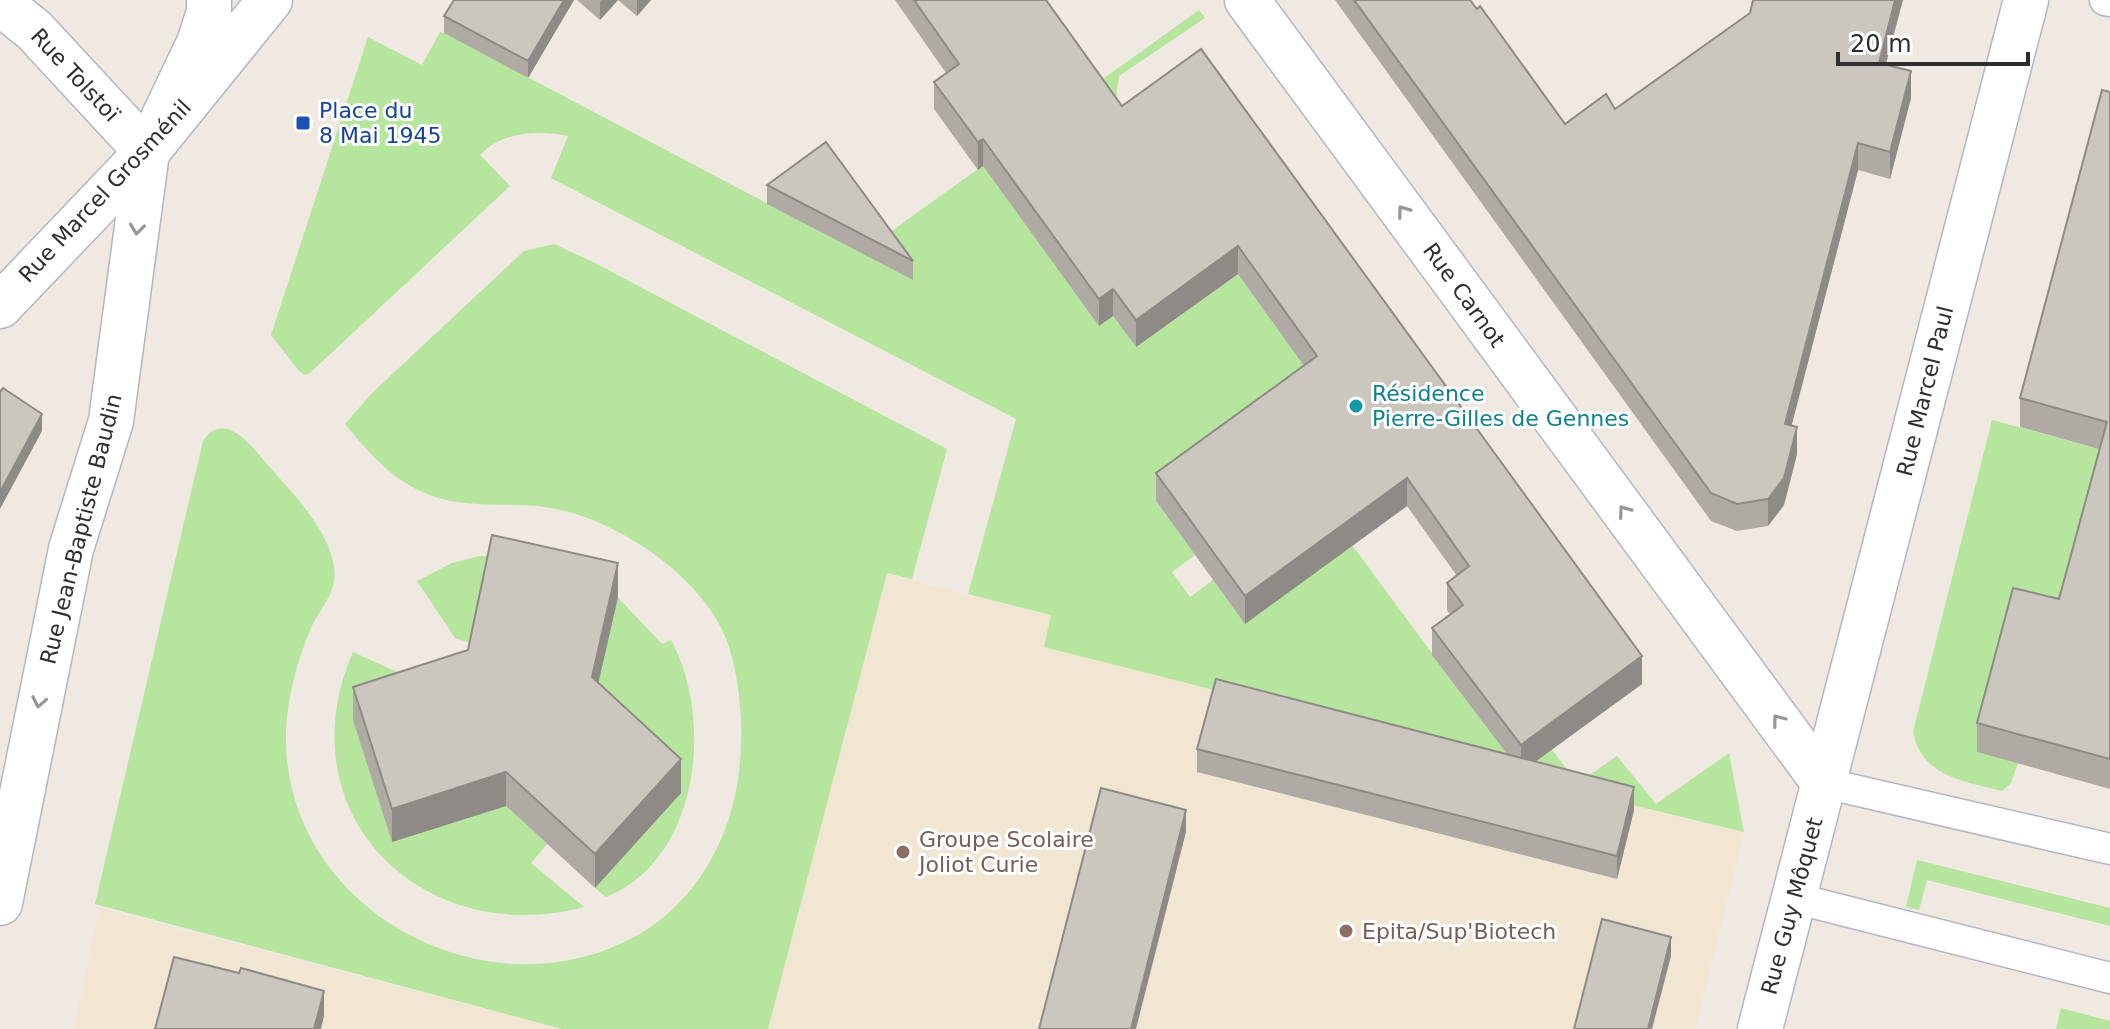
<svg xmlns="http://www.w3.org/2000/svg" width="2110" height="1029" viewBox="0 0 2110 1029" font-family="'DejaVu Sans',sans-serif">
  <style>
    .education { fill: #f0e6d1 }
    .green { fill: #b6e59e }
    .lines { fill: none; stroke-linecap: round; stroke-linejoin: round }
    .lane-casing { stroke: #b4b7c1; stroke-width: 33 }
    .street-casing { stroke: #b4b7c1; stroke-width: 47 }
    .secondary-casing { stroke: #b4b7c1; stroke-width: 47 }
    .lane { stroke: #fff; stroke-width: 30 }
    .street { stroke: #fff; stroke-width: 44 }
    .secondary { stroke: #fff; stroke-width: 44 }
    .wall { fill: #afaba4 }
    .shaded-wall { fill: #8e8b86 }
    .building { fill: #cbc7bf; stroke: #8e8b86; stroke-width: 2 }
    .oneway { stroke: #969696 }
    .transit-dot { fill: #1a4fb4; stroke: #fff; stroke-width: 3 }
    .culture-dot { fill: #0f9aa8; stroke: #fff; stroke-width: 3 }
    .education-dot { fill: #8d6e63; stroke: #fff; stroke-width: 3 }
    .labels { text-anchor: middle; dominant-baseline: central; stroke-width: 6; stroke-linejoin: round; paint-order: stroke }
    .street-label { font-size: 22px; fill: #2e2e2e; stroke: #fff }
    .transit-label { font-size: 22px; fill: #164399; stroke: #fff; text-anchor: start }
    .culture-label { font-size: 22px; fill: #0d838f; stroke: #fff; text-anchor: start }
    .education-label { font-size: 22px; fill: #785e54; stroke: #fff; text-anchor: start }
  </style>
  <rect width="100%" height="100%" fill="#efe9e1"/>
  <g class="education">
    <polygon points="886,574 1052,615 1044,647 1553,775 1551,785 1744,832 1695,1029 768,1029"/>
    <polygon points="99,908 562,1029 74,1029"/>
  </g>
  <g class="green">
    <path d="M 1199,10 L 1205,18 L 1119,76 L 1110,142 L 1099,326 L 1113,316 L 1136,347 L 1238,274 L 1317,383 L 1156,501 L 1195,555 L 1172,572 L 1190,597 L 1213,580 L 1245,623 L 1352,545 L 1486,726 L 1573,734 L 1552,750 L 1578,783 L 1617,756 L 1656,804 L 1729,753 L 1744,832 L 1550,785 L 1552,775 L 1044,647 L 1051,615 L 968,594 L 1016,419 L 551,178 L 568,136 C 537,130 503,131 480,155 L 510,186 L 310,373 L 305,375 L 299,371 L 271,335 L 368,37 L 422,65 L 440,32 L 444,33 L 861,253 Z"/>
    <path d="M 554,244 L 593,262 L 947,449 L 912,579 L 887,573 L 768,1029 L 562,1029 L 95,904 L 203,441 C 224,409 251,445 267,464 C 291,492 329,529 334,567 C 338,592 321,607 311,628 C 297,661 287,698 286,733 C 282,909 487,1019 636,936 C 696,903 732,837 739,771 C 744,730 741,687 729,647 C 708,579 617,519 551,508 C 510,501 465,510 427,494 C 391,479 369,453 345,424 L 371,394 L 524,251 Z"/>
    <path d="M 1992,420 L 2107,451 L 2059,629 L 1977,752 L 2018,763 L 2011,783 L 2002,791 C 1964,781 1922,777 1913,732 Z"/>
    <path d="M 480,556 L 511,556 L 607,586 L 662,644 L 671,640 C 714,718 700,860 606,897 L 595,888 L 681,793 L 476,645 L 455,638 L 417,581 L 452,563 Z"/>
    <path d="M 353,652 L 421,683 L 506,806 L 547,844 L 531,863 L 584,907 C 422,950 283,813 353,652 Z"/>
    <polygon points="1917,860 2110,908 2110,926 1927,880 1919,910 1906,907"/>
    <polygon points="2061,1008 2110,1021 2110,1029 2056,1029"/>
  </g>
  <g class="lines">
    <defs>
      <g id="lane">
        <polyline points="2105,0 2110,1"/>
        <polyline points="1824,783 2110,849"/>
        <polyline points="1794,898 2110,978"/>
      </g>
      <g id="street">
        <polyline points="1247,0 1824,783"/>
        <polyline points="0,3 34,30 147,152"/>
        <polyline points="0,903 71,549 111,421 147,152 199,43 209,12 209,0"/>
        <polyline points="1760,1029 2026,0"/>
      </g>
      <polyline id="secondary" points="0,306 147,152 270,0"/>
    </defs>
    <use href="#lane" class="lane-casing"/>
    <use href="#street" class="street-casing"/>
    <use href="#secondary" class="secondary-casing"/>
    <use href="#lane" class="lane"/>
    <use href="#street" class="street"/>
    <use href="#secondary" class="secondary"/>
  </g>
  <g class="wall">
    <polygon points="574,0 528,78 444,33 444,16"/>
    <polygon points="577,0 618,0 600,20"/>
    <polygon points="618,0 651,0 637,16"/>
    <polygon points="895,0 1046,0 1122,106 1642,684 1536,761 1634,810 1617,879 1197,772 1197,749 1507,754 1432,655 1432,628 1450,614 1447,610 1447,583 1457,576 1407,506 1245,624 1156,501 1156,473 1304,366 1238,274 1136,347 1113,316 1099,326 983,166 978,170 934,109 934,82 946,73"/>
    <polygon points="1335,0 1470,0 1565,124 1615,109 1885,65 1911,98 1890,179 1858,170 1791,426 1797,454 1784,505 1768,526 1737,531 1711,521"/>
    <polygon points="2110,92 2110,789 1977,752 1977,723 2059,599 2099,449 2020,427 2020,398"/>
    <polygon points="767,185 913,261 913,280 767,204"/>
    <polygon points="618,597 598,683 681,793 595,888 506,806 392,842 353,720 353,687 468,650"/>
  </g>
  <g class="shaded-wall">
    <polygon points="564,0 574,0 528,78 528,61"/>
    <polygon points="602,0 618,0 600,20 600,3"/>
    <polygon points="637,0 651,0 637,16"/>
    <polygon points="1895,0 1903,0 1879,90 1879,63"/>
    <polygon points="1911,71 1911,98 1890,179 1890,152"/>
    <polygon points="983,139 983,166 978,170 978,142"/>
    <polygon points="1858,143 1858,170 1785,451 1785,424"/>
    <polygon points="1238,246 1238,274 1136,347 1136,320"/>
    <polygon points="1113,289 1113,316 1099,326 1099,299"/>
    <polygon points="42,414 42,431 0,509 0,492"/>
    <polygon points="1797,427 1797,454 1784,505 1768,526 1768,499"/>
    <polygon points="1407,478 1407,506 1245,624 1245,596"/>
    <polygon points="618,563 618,597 592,711 592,677"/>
    <polygon points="1642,656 1642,684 1521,772 1521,745"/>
    <polygon points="681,759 681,793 595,888 595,854"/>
    <polygon points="506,772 506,806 392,842 392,809"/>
    <polygon points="1634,787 1634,810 1617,879 1617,856"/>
    <polygon points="1186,810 1186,832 1136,1029 1131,1029"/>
    <polygon points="1671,937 1671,956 1652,1029 1648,1029"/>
    <polygon points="324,991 324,1016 321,1029 314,1029"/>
  </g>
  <g class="building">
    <polygon points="454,0 564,0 528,61 444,16"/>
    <polygon points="914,0 1046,0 1122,106 1201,49 1642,656 1521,745 1432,628 1463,605 1447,583 1469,566 1407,478 1245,596 1156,473 1317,356 1238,246 1136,320 1113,289 1099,299 983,139 978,142 934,82 959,64"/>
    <polygon points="1354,0 1470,0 1477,9 1480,6 1565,124 1606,94 1615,109 1750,13 1753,0 1895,0 1879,63 1911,71 1890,152 1858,143 1785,424 1797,427 1784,478 1768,499 1737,504 1711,493"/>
    <polygon points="2102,90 2110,92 2110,759 1977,723 2013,588 2059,599 2107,422 2020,398"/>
    <polygon points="826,142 913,261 767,185"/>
    <polygon points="3,388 42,414 0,492 0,392"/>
    <polygon points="492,535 618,563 592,677 681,759 595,854 506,772 392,809 353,687 468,650"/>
    <polygon points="1216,679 1634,787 1617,856 1197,749"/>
    <polygon points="1101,788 1186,810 1131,1029 1039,1029"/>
    <polygon points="1602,919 1671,937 1648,1029 1574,1029"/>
    <polygon points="174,957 239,973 241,968 324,991 314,1029 155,1029"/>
  </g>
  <defs><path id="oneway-chevron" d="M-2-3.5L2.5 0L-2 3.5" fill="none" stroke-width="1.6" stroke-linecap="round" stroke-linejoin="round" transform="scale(2)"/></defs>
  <g class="oneway">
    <use href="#oneway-chevron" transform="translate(1403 211) rotate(-126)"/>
    <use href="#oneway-chevron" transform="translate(137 229) rotate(97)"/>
    <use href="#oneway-chevron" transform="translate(1624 511) rotate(-126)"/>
    <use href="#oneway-chevron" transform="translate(39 702) rotate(101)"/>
    <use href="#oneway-chevron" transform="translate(1778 720) rotate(-127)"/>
  </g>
  <rect class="transit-dot" x="295" y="115" width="16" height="16" rx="4"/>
  <circle class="culture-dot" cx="1356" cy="406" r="8"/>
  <g class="education-dot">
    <circle cx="903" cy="852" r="8"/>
    <circle cx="1346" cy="931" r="8"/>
  </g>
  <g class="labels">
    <g class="street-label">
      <text transform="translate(75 75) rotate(47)">Rue Tolstoï</text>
      <text transform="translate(105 191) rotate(-47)">Rue Marcel Grosménil</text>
      <text transform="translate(1464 295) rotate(54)">Rue Carnot</text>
      <text transform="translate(1925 391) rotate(-76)">Rue Marcel Paul</text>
      <text transform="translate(81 529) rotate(-76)">Rue Jean-Baptiste Baudin</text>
      <text transform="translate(1792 906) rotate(-75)">Rue Guy Môquet</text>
    </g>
    <g class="transit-label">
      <text x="319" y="110">Place du<tspan x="319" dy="25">8 Mai 1945</tspan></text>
    </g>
    <g class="culture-label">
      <text x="1372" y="393">Résidence<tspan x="1372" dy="25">Pierre-Gilles de Gennes</tspan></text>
    </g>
    <g class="education-label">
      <text x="919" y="839">Groupe Scolaire<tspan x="919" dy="25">Joliot Curie</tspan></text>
      <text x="1362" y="931">Epita/Sup'Biotech</text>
    </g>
  </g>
  <path d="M1838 52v12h190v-12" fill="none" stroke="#2e2e2e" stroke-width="4"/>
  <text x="1850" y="52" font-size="24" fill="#2e2e2e" stroke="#ffffff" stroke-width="6" paint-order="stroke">20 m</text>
</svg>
